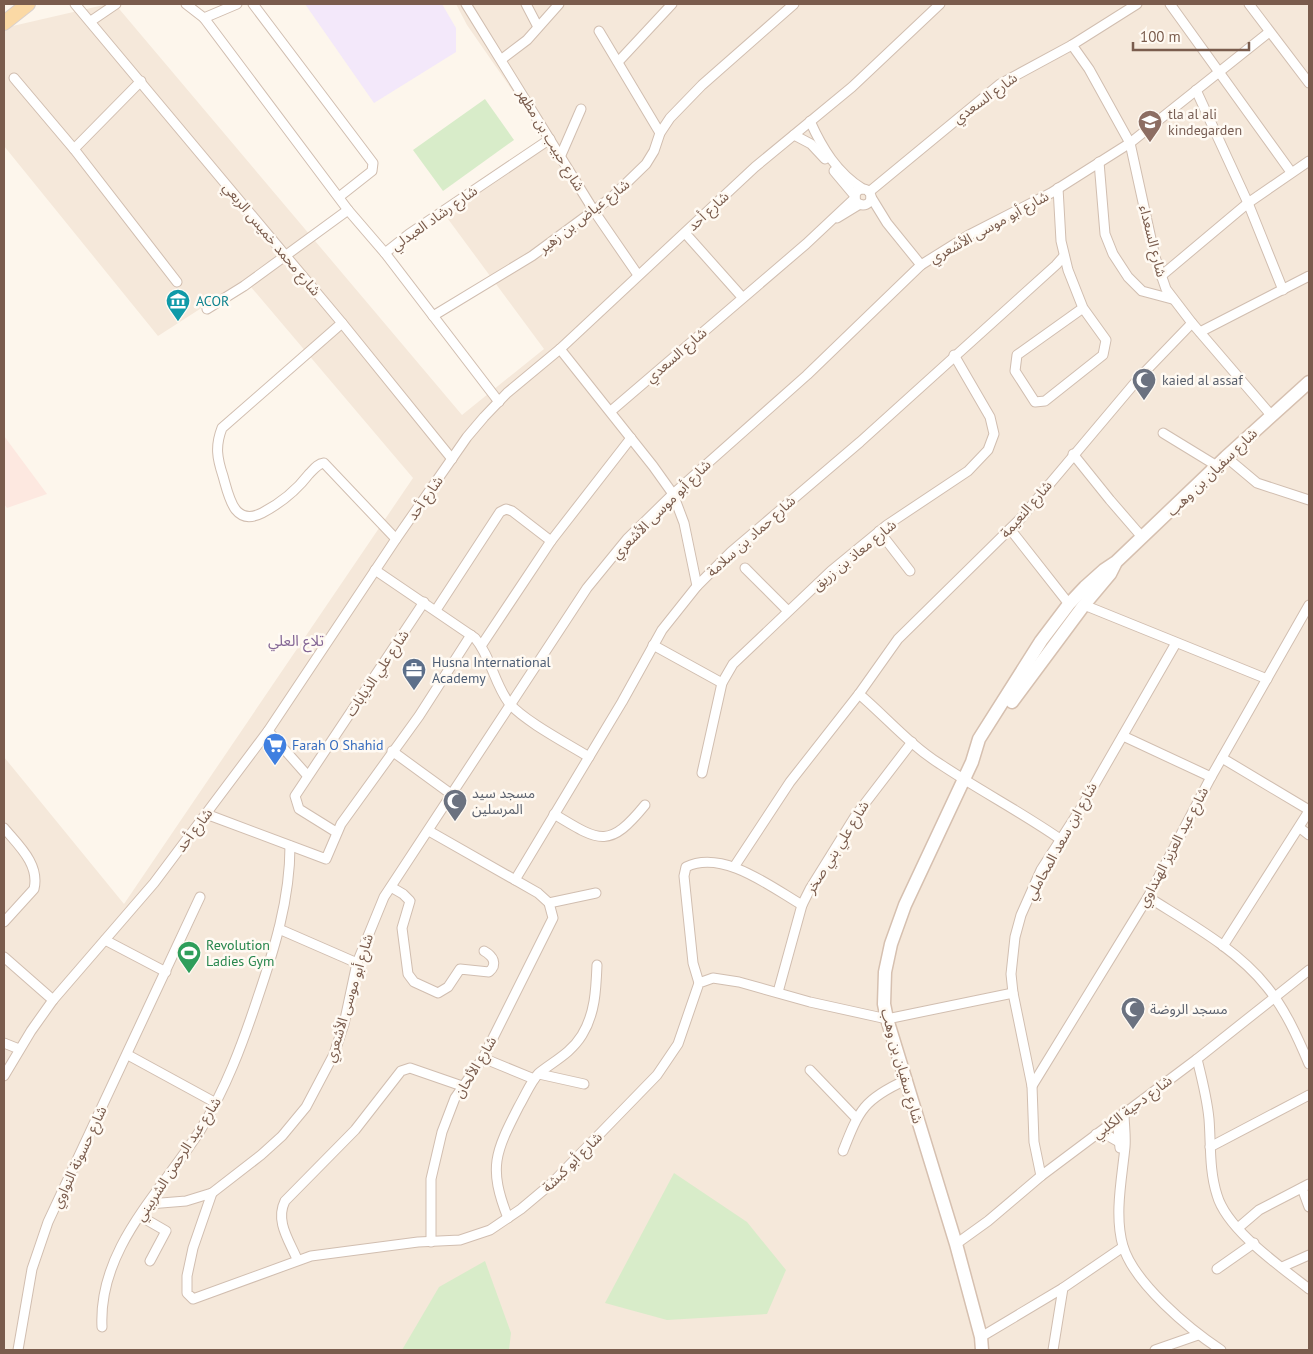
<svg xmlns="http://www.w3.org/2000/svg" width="1313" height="1354" viewBox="0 0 1313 1354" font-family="'PT Sans','Noto Sans Arabic',sans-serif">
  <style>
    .residential { fill: #f5e8da }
    .commercial { fill: #fde8e0 }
    .education { fill: #f3e8fa }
    .green { fill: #d8ecc9 }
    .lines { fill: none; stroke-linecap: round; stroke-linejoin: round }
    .street-casing { stroke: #d1beb0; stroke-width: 11 }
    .secondary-casing { stroke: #d6c0b0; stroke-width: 15 }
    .primary-casing { stroke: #dad1cd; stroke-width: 16 }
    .street { stroke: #fff; stroke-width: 9 }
    .secondary { stroke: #fff; stroke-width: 12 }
    .primary { stroke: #fbd9a5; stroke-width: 14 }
    .labels { text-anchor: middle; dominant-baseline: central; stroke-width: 5; stroke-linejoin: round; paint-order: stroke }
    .street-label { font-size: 14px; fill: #7a5c4d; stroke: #fffaf3 }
    .education-label { font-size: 14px; fill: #785e54; stroke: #fffaf3; text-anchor: start }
    .culture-label { font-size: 14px; fill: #0d838f; stroke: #fffaf3; text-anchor: start }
    .worship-label { font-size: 14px; fill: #5b616d; stroke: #fffaf3; text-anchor: start }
    .service-label { font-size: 14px; fill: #4e5e75; stroke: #fffaf3; text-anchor: start }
    .shop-label { font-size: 14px; fill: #366cbe; stroke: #fffaf3; text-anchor: start }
    .leisure-label { font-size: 14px; fill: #27864d; stroke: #fffaf3; text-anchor: start }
    .neighbourhood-label { font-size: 15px; fill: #846695; stroke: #fffaf3 }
  </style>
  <rect width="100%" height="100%" fill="#fdf6ec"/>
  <polygon class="residential" points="108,4 115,4 462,415 544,349 448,219 505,169 546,139 467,25 456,4 1309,4 1309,1350 4,1350 4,757 124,904 413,478 245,280 158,336 4,146 4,28"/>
  <polygon class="commercial" points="4,436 47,494 7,508 4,504"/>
  <polygon class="education" points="305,4 442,4 456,28 456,52 374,103"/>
  <g class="green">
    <polygon points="485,99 514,140 443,191 413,150"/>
    <polygon points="674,1173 747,1222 786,1270 767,1314 667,1320 605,1303"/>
    <polygon points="485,1261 511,1333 509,1350 402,1350 439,1287"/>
  </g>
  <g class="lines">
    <defs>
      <g id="street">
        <polyline points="75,4 342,323 452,459"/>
        <polyline points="186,4 204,18 348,210"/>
        <polyline points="253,4 373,163 372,171 339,197"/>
        <polyline points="466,4 594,211 638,275"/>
        <polyline points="526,4 538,27"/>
        <polyline points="1170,4 1291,172"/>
        <polyline points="1249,4 1309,83"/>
        <polyline points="204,18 237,4"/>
        <polyline points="91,21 116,4"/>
        <polyline points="599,31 660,133"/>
        <polyline points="1072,45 1089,69 1130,143 1155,257 1166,289 1192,323 1271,415"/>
        <polyline points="502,59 527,40 559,4"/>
        <polyline points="618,62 672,4"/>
        <polyline points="14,78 74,149 177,282"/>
        <polyline points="1196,90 1248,203 1283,290"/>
        <path d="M 810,121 C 822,148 837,173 863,189"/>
        <polyline points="794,135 811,144 825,159"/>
        <polyline points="74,149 141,81"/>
        <polyline points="561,155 581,109"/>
        <polyline points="1099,162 1105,234 1113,254 1128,277 1142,291 1172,299"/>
        <polyline points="834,171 855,196"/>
        <polyline points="1058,188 1061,241 1068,270 1083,308 1106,340 1103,355 1045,401 1035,402 1015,371 1017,355 1083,308"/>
        <circle cx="863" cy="197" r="8"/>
        <polyline points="869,192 1000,84 1072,45 1137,4"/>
        <polyline points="871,197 887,223 921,265"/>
        <polyline points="837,218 860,204"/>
        <polyline points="685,233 742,297"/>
        <polyline points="385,253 499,402"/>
        <polyline points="1161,276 1248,203 1309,161"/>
        <polyline points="207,309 244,286 348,210 385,253 409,234 550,139"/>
        <polyline points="433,316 532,256 612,197 646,164 654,151 660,133 670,118 702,85 794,4"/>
        <path d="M 342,323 L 222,428 C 215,446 217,458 223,476 C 229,497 234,527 262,513 C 281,503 296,491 309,474 C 314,469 317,464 324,463 L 396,539"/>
        <polyline points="1200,332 1309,276"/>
        <polyline points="560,349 653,466 673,494 684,523 697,586"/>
        <polyline points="611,411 806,244 855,198"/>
        <polyline points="1163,433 1217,466"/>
        <polyline points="1073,454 1110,500 1142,537"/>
        <polyline points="1226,457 1257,483 1309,500"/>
        <polyline points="1010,529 1069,604"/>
        <polyline points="879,531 910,571"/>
        <polyline points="745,568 787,610"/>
        <path d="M 375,570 L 475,638 C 491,657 494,683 509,703 C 524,721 568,744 589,757"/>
        <polyline points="1084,605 1267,679"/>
        <polyline points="436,610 500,512 506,509 512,511 551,541"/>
        <polyline points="653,645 722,683"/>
        <polyline points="481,646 551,541 631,438"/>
        <path d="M 859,694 C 886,717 910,745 940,764 C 979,790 1021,812 1060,839"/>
        <polyline points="268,731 307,775"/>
        <polyline points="1123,736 1211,777"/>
        <polyline points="392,751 451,794"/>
        <polyline points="1222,758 1309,810"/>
        <polyline points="702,773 722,683 733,664 831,571 887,525 968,471 988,450 994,434 990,417 954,355"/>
        <polyline points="206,814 326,859 341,824 419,716 471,635"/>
        <path d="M 554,814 C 600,842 609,849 645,805"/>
        <path d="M 4,828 C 18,845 40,864 34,889 L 4,922"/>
        <polyline points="1300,828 1309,835"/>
        <polyline points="429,831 538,893 549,903 553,918 483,1058 455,1098 442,1132 431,1179 431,1242"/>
        <polyline points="336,832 299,809 295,796 424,602"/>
        <polyline points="734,867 790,782 859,694 898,639 1021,518 1139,378 1192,323"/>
        <polyline points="515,880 622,702 662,630 697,586 731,552 860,442 1056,265 1064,256"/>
        <path d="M 391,887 L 403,894 L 410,901 L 402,928 L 408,974 L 414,982 L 438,993 L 448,987 L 460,969 L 489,972 C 498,964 493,956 484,951"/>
        <path d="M 1148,897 C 1189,923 1237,949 1267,987 C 1285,1009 1298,1038 1309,1064"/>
        <polyline points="549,903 596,893"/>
        <polyline points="279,929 357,963"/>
        <polyline points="105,940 166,972"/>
        <polyline points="1223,946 1309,811"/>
        <polyline points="4,957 53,1000"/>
        <path d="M 699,983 L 693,963 L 684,876 L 686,867 C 723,849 771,887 802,905"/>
        <polyline points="778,992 802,905 810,889 856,815 912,742"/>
        <polyline points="4,1043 19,1049"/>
        <polyline points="128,1055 216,1103"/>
        <polyline points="483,1058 534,1079"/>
        <path d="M 1197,1059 C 1202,1079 1207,1098 1209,1119 C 1211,1144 1209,1170 1217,1195 C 1227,1230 1281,1267 1309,1289"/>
        <polyline points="810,1070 856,1118"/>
        <polyline points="539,1074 584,1084"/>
        <polyline points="4,1076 31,1031 53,1000 154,883 268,731 396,539 467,437 484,417 507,393 560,349 755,167 852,87 940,4"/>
        <polyline points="1032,1086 1148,897 1211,777 1309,605"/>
        <path d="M 1124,1112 C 1124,1124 1126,1135 1125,1147 C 1122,1178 1114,1215 1123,1246 C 1134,1283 1189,1329 1221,1350"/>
        <polyline points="1117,1118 1120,1148"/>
        <polyline points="1096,1134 1105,1134 1119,1142"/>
        <polyline points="1210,1147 1309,1095"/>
        <path d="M 843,1151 C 859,1110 864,1099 906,1080"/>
        <polyline points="1041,1176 1034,1142 1032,1086 1013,993 1011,974 1015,937 1021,915 1041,870 1081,808 1176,643"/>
        <polyline points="1302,1188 1309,1207"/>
        <polyline points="212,1193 193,1248 187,1276 187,1293 193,1299 311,1256 418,1242 460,1240 490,1230 521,1209 552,1183 657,1075 678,1044 699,983 713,978 739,982 810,1002 887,1019 1013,993"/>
        <polyline points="149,1204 186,1201 212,1193 261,1155 282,1136 306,1107 334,1054 344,1024 357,963 384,897 587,588 627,539 673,494 807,375 921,265 969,235 1051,193 1130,143 1268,33"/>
        <polyline points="140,1216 166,1231 150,1261"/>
        <path d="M 508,1218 C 488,1167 495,1153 519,1106 C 525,1096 531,1081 539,1073 C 554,1061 571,1053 582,1035 C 595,1014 596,990 597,965"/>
        <polyline points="1238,1228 1259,1210 1309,1184"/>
        <polyline points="956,1244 988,1221 1041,1176 1197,1059 1309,970"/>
        <path d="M 297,1259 C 289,1240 275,1221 285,1201 L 355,1130 L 401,1071 L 410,1068 L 462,1086"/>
        <polyline points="1282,1267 1309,1255"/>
        <polyline points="1217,1269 1254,1243"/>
        <path d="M 102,1327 C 98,1248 162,1191 201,1129 C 226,1088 242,1045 257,1000 C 274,950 290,900 290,846"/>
        <polyline points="981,1337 1063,1288"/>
        <polyline points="18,1350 32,1269 48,1222 200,897"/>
        <polyline points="1053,1350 1063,1288 1123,1247"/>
        <polyline points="1155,1350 1198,1335"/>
      </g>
      <g id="secondary">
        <polyline points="1012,702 1084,605 1110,574 1115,564"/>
        <polyline points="982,1350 981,1337 956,1244 887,1019 884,1004 885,972 891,944 905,905 972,762 979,739 1041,641 1069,604 1085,587 1104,570 1116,562 1226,457 1309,382"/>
      </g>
      <polyline id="primary" points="4,23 28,4"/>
    </defs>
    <use href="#street" class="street-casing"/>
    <use href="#secondary" class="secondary-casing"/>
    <use href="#primary" class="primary-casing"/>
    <use href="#street" class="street"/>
    <use href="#secondary" class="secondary"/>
    <use href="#primary" class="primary"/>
  </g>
  <defs>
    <symbol id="school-pin" viewBox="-11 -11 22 30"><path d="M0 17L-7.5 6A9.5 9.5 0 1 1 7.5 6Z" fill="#8d6e63" stroke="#fffaf3"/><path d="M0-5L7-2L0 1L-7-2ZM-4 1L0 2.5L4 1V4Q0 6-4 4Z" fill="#fff"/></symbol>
    <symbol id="museum-pin" viewBox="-11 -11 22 30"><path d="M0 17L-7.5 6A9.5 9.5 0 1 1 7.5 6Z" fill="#0f9aa8" stroke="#fffaf3"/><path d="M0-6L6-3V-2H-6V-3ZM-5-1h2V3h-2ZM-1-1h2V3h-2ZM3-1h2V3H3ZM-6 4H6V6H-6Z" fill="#fff"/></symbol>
    <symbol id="mosque-pin" viewBox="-11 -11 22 30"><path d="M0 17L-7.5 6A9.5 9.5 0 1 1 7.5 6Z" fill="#6b7280" stroke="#fffaf3"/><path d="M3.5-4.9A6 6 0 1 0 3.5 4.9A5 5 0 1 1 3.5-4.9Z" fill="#fff"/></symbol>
    <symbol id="office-pin" viewBox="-11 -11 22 30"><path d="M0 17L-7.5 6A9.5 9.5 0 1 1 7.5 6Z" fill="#5c6f8a" stroke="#fffaf3"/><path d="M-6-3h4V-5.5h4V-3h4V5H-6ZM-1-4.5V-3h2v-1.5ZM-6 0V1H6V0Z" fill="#fff"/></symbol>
    <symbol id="supermarket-pin" viewBox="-11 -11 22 30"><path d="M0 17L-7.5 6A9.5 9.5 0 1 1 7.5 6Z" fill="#3f7fe0" stroke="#fffaf3"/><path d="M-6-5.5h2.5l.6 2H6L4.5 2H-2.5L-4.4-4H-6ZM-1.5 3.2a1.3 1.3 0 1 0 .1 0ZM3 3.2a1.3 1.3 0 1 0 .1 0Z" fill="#fff"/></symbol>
    <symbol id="stadium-pin" viewBox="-11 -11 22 30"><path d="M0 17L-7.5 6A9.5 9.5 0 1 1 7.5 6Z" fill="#2e9e5b" stroke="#fffaf3"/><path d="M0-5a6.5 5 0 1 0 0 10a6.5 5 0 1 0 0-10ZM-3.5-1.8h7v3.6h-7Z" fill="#fff"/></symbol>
  </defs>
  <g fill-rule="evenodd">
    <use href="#school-pin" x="1136" y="108" width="28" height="38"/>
    <use href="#museum-pin" x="164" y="287" width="28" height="38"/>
    <use href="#mosque-pin" x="1130" y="366" width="28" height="38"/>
    <use href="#office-pin" x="400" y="656" width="28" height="38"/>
    <use href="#supermarket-pin" x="261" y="731" width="28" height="38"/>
    <use href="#mosque-pin" x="441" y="787" width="28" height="38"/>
    <use href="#stadium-pin" x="175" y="939" width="28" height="38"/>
    <use href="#mosque-pin" x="1119" y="995" width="28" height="38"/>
  </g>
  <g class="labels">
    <g class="street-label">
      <text transform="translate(985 98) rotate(-36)">شارع السعدي</text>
      <text transform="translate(551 140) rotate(59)">شارع حبيب بن مظهر</text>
      <text transform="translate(708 211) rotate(-43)">شارع أحد</text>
      <text transform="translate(584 216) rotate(-38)">شارع عياض بن زهير</text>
      <text transform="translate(434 218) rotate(-35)">شارع رشاد العبدلي</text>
      <text transform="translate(989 227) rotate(-29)">شارع أبو موسى الأشعري</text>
      <text transform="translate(272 239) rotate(50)">شارع محمد خميس الربعي</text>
      <text transform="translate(1153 241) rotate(76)">شارع السعداء</text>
      <text transform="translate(676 355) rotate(-41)">شارع السعدي</text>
      <text transform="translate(1212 472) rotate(-44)">شارع سفيان بن وهب</text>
      <text transform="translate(425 498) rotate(-55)">شارع أحد</text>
      <text transform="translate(661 509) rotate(-45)">شارع أبو موسى الأشعري</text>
      <text transform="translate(1026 509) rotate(-49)">شارع النعيمة</text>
      <text transform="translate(751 536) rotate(-42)">شارع حماد بن سلامة</text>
      <text transform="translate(854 555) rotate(-39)">شارع معاذ بن زريق</text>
      <text transform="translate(377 673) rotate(-56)">شارع علي الذيابات</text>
      <text transform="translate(194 830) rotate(-53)">شارع أحد</text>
      <text transform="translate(1061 841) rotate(-61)">شارع ابن سعد المحاملي</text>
      <text transform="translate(837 847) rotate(-58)">شارع علي بني صخر</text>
      <text transform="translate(1173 847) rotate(-62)">شارع عبد العزيز الهنداوي</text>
      <text transform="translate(349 998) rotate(-73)">شارع أبو موسى الأشعري</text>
      <text transform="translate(902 1066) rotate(74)">شارع سفيان بن وهب</text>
      <text transform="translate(475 1067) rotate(-59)">شارع الألحان</text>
      <text transform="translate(1132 1107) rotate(-37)">شارع دحية الكلبي</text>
      <text transform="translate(79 1157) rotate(-65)">شارع حسونة النواوي</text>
      <text transform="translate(178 1159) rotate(-57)">شارع عبد الرحمن الشربيني</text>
      <text transform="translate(572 1162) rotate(-45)">شارع أبو كبشة</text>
    </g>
    <g class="education-label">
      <text x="1168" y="114">tla al ali<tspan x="1168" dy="16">kindegarden</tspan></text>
    </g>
    <g class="culture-label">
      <text x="196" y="301">ACOR</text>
    </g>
    <g class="worship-label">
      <text x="1162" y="380">kaied al assaf</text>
      <text x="472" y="793">مسجد سيد<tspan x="472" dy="16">المرسلين</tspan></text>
      <text x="1150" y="1009">مسجد الروضة</text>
    </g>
    <g class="service-label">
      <text x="432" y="662">Husna International<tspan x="432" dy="16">Academy</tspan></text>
    </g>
    <g class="shop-label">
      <text x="292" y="745">Farah O Shahid</text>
    </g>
    <g class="leisure-label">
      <text x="206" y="945">Revolution<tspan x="206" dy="16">Ladies Gym</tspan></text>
    </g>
    <g class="neighbourhood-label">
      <text x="296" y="640">تلاع العلي</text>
    </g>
  </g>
  <rect width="1313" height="1354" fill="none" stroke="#7a5c4d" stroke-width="10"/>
  <path d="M1133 42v8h116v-8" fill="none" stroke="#7a5c4d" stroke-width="2.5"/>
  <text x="1140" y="42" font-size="15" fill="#7a5c4d" stroke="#fffaf3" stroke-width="4" paint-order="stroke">100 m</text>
</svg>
